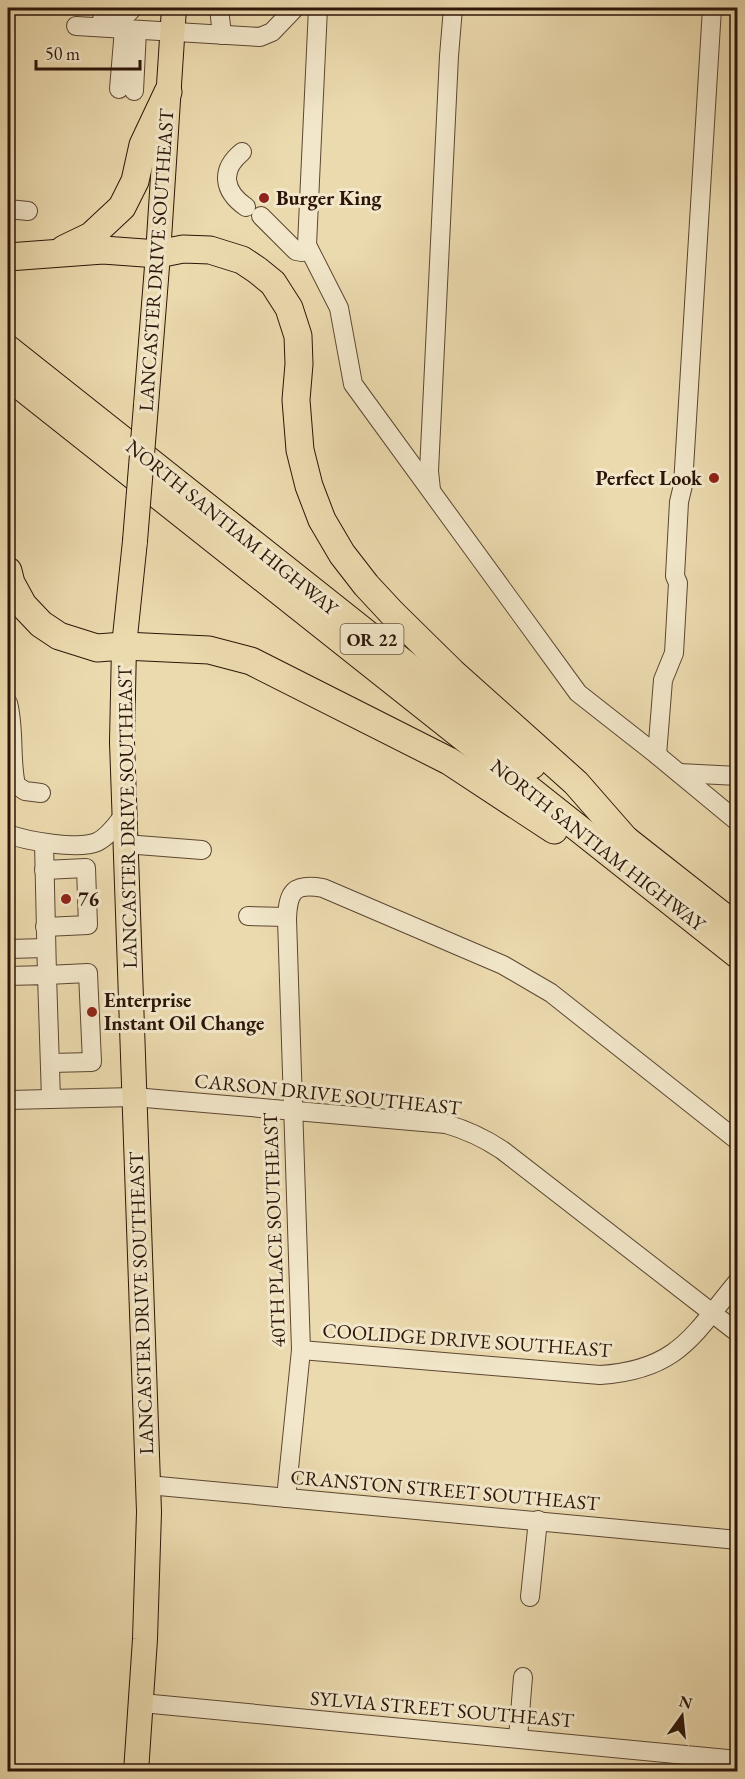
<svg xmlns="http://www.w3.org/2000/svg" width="745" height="1779" viewBox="0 0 745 1779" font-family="'EB Garamond',serif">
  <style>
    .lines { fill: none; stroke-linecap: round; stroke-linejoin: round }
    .minor-casing { stroke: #5c4632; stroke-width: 20 }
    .major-casing { stroke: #2c1508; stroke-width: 26 }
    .highway-casing { stroke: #2c1508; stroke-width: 29 }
    .minor { stroke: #f2e7ca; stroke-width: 18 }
    .major { stroke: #ebdaae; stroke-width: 24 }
    .highway { stroke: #ebdaae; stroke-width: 27 }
    .major-bridge-casing { stroke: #2c1508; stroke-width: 26; stroke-linecap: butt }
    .major-bridge { stroke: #ebdaae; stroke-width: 24 }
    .poi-dot { fill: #8f2418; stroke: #f2e7ca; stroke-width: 2 }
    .labels { text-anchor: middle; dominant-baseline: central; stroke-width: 6; stroke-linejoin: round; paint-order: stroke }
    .shield { fill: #f2e7ca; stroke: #675442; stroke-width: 1.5 }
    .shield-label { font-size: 18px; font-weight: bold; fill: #2c1508 }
    .poi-label { font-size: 20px; font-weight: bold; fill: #2c1508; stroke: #f2e7ca; text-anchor: start }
    .street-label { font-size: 20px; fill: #2c1508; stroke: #f2e7ca }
  </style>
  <rect width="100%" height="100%" fill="#ebdaae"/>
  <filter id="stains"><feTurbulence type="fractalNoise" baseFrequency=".00333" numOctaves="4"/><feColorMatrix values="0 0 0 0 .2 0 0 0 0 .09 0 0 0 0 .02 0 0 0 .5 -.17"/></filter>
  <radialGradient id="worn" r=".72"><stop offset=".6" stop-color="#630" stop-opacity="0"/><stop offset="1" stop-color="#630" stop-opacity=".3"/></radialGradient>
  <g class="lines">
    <defs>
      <g id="minor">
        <polyline points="219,8 222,35"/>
        <polyline points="318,8 307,245 339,308 353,384 578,693 657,755 738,822"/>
        <path d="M 102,19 C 116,20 123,20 132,9"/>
        <polyline points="76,26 260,37 272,32 295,8"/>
        <polyline points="119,89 124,29"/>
        <polyline points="134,91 137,30"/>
        <path d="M 242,152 C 220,170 223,191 246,207"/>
        <polyline points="8,209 28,211"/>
        <polyline points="261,216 296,251 302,252 309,250"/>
        <polyline points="431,490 429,471 449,56 453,8"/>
        <path d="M 8,703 C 15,730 10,758 16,785 L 25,791 L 41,793"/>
        <polyline points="657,755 663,680 674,653 678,583 675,576 679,502 683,485 712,8"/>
        <polyline points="679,773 738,776"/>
        <path d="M 8,834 C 26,841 79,850 97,842 C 108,837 116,825 124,815"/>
        <polyline points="44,843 47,975 88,973 92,1062 50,1063"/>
        <polyline points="125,844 202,850"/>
        <polyline points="44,870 86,868 88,925 45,927"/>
        <polyline points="248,916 287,917"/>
        <polyline points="8,949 46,948"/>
        <polyline points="8,976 47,975 51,1099"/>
        <path d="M 8,1100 L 134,1097 L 446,1124 C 467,1130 484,1138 502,1150 L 738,1333"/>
        <path d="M 301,1350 L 600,1375 C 678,1370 693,1335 738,1281"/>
        <polyline points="148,1485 738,1540"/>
        <path d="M 286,1498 L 301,1350 L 287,919 C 288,891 294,883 323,888 L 503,965 L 551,993 L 738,1141"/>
        <polyline points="530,1597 538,1520"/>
        <polyline points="142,1703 738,1760"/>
        <polyline points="518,1738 523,1677"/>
      </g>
      <g id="major">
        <polyline points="146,405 158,254 174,8"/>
        <polyline points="135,541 124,646 122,742 149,1512 145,1639 136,1772"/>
      </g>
      <g id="highway">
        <polyline points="64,249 91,236 122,207 135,181 143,145 168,92"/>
        <polyline points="8,257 103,250 158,254 183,249 210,250 242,260 257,270 273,283 289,308 298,336 299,364 296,400 300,450 309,486 322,520 342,554 366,585 392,613 452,672 576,783 625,839"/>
        <polyline points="8,349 532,765"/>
        <polyline points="8,376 738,955"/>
        <polyline points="8,571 11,583 23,605 41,624 59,636 97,648 124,646 209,650 251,661 449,761 554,830"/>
        <polyline points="611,828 738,928"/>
      </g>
    </defs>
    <use href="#minor" class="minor-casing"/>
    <use href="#major" class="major-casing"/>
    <use href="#highway" class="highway-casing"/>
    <use href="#minor" class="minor"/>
    <use href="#major" class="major"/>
    <use href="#highway" class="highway"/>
    <defs>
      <polyline id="major-bridge" points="135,541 146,405"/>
    </defs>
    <use href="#major-bridge" class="major-bridge-casing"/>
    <use href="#major-bridge" class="major-bridge"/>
  </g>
  <g class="poi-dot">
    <circle cx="264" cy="198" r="6"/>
    <circle cx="714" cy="478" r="6"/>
    <circle cx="66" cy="899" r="6"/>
    <circle cx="92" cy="1012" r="6"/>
  </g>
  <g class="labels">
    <rect class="shield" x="340.5" y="624" width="63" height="30" rx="4.5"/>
    <g class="shield-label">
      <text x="372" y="639">OR 22</text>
    </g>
    <g class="poi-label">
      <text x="276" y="198">Burger King</text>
      <text x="702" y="478" text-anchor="end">Perfect Look</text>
      <text x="78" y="899">76</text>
      <text x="104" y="1000">Enterprise<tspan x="104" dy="23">Instant Oil Change</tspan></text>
    </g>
    <g class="street-label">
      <text transform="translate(156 260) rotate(-86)">LANCASTER DRIVE SOUTHEAST</text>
      <text transform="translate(232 527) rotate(39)">NORTH SANTIAM HIGHWAY</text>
      <text transform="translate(127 817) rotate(-91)">LANCASTER DRIVE SOUTHEAST</text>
      <text transform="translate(598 845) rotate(38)">NORTH SANTIAM HIGHWAY</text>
      <text transform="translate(328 1094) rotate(6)">CARSON DRIVE SOUTHEAST</text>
      <text transform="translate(274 1230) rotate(-92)">40TH PLACE SOUTHEAST</text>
      <text transform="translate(141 1303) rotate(-92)">LANCASTER DRIVE SOUTHEAST</text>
      <text transform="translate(467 1340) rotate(4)">COOLIDGE DRIVE SOUTHEAST</text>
      <text transform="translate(445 1490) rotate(5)">CRANSTON STREET SOUTHEAST</text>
      <text transform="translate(442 1709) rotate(5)">SYLVIA STREET SOUTHEAST</text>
    </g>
  </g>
  <rect width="745" height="1779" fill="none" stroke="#ebdaae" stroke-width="30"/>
  <rect x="9" y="9" width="727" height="1761" fill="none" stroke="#2c1508" stroke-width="3"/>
  <rect x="15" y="15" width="715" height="1749" fill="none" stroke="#2c1508" stroke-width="1.5"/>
  <g transform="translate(682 1716) rotate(15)" stroke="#f2e7ca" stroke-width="4.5" paint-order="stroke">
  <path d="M0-4.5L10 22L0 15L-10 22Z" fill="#2c1508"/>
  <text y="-9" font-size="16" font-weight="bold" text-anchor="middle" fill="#2c1508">N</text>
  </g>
  <path d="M36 60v9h104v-9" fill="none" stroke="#2c1508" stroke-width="3"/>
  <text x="45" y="60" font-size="18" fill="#2c1508" stroke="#f2e7ca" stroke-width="4.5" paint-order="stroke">50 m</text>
  <rect width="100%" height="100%" filter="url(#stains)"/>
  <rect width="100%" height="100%" fill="url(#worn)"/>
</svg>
